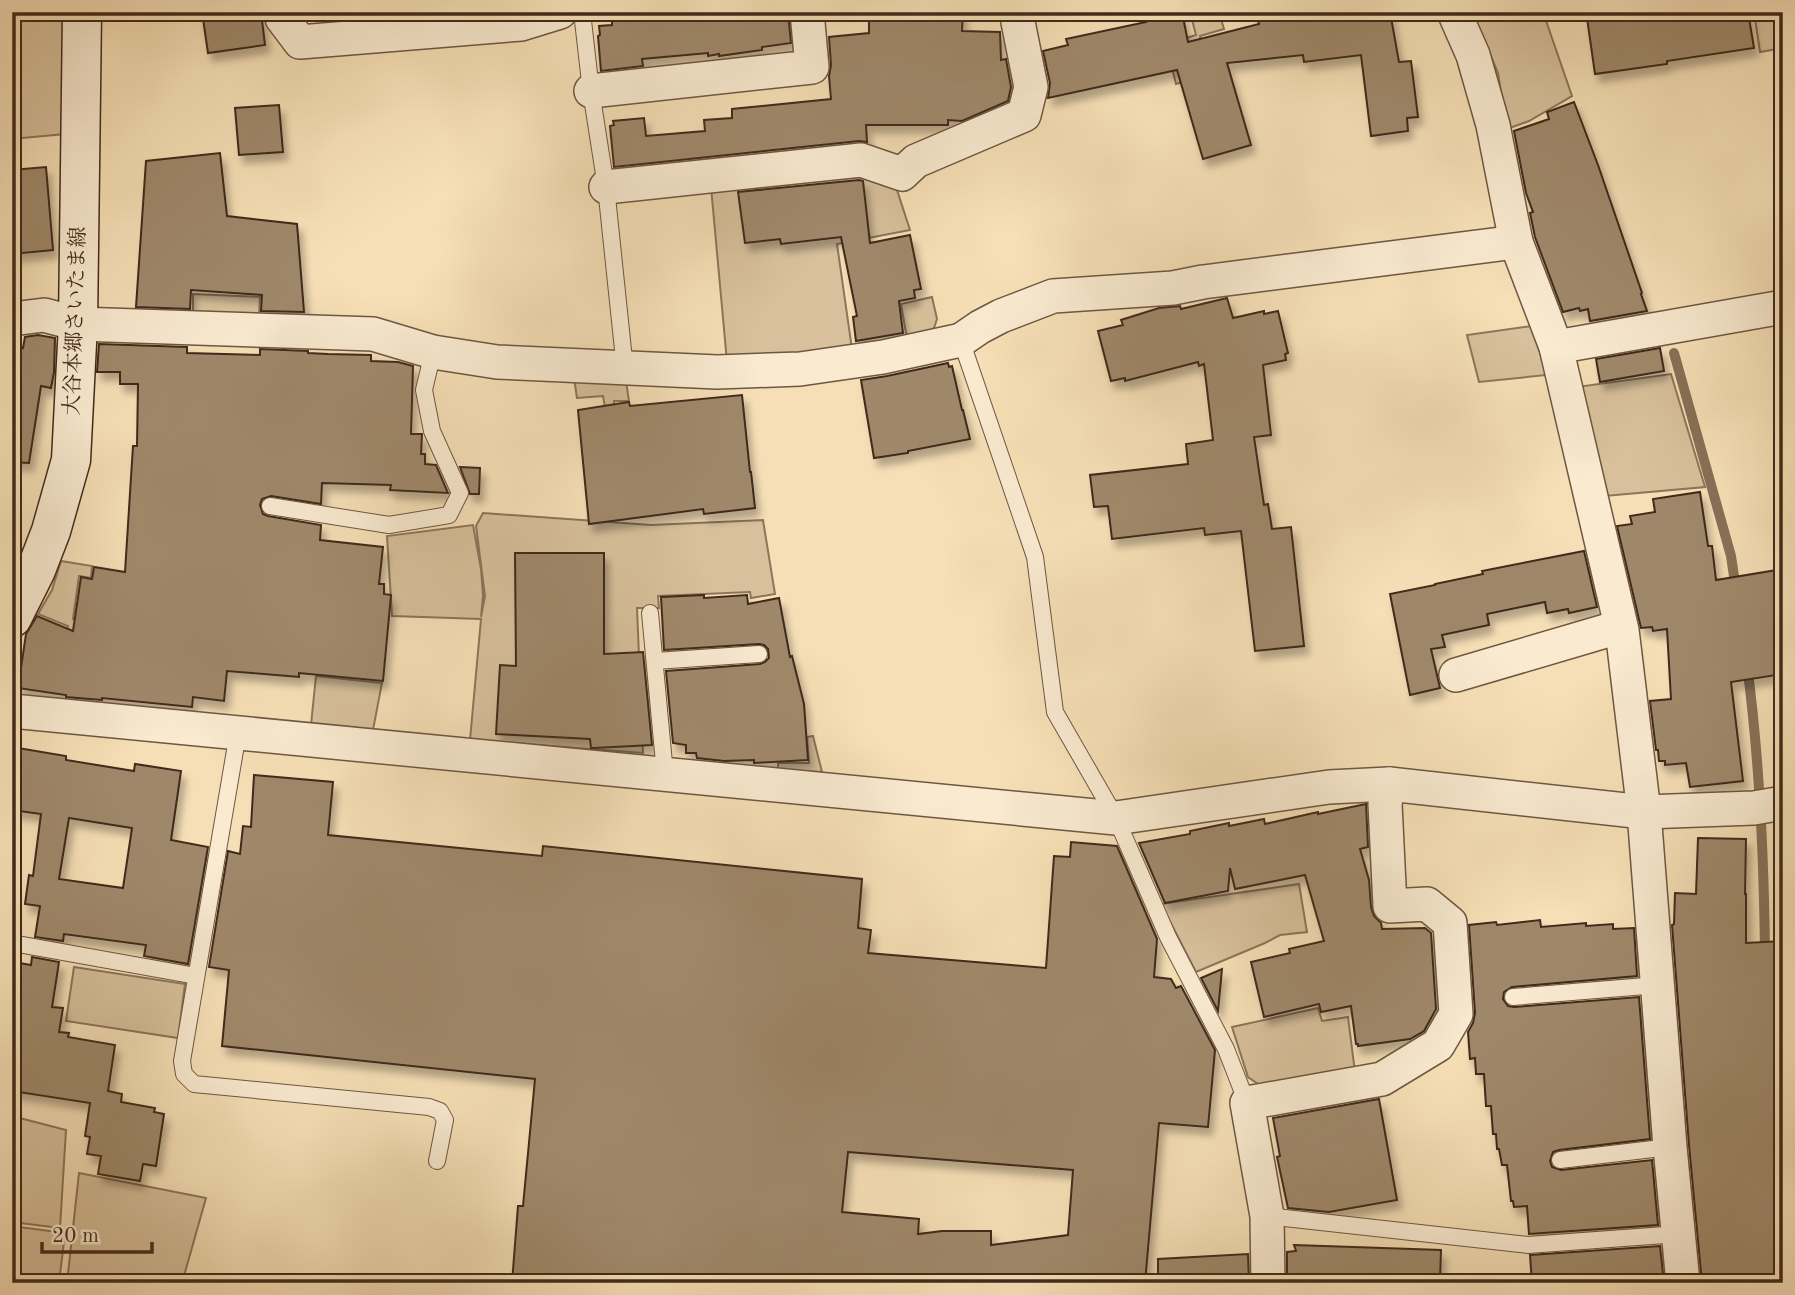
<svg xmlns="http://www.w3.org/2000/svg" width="1795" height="1295" viewBox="0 0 1795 1295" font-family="'Old Standard TT','Noto Serif JP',serif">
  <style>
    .green { fill: #d7c09b; stroke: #8c755a; stroke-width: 2 }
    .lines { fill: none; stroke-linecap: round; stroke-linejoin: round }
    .stream { stroke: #887158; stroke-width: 10 }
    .building { fill: #9f886b; stroke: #412a1a; stroke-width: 2; fill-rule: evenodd; filter: url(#shadow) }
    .lane-casing { stroke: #6e5741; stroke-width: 18 }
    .street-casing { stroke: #6e5741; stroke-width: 36 }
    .secondary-casing { stroke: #412a1a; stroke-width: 41 }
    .lane { stroke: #f9ead0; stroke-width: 16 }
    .street { stroke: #f9ead0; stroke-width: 33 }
    .secondary { stroke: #f9ead0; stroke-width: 38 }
    .labels { text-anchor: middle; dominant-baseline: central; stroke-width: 5; stroke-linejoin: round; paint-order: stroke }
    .street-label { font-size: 21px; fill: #412a1a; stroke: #f9ead0 }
  </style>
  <defs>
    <filter id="shadow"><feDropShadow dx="4.5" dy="8" stdDeviation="3.5" flood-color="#0004"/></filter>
  </defs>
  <rect width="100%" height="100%" fill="#f6dfb6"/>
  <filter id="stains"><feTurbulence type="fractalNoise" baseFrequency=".00286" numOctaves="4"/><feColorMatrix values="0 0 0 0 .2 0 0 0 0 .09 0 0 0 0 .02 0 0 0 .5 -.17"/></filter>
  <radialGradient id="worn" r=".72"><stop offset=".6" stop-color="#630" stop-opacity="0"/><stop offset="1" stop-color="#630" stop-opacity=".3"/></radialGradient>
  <g class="green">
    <polygon points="12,12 65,12 65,134 12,139"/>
    <polygon points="1190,12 1219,12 1224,29 1200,36 1211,73 1176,84 1166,44 1196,35"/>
    <polygon points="1472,12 1543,12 1572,96 1529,121 1507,129 1498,73"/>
    <polygon points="1754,12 1783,12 1783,48 1760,52"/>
    <polygon points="876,173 896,187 910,230 837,244 852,349 727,362 711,187"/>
    <polygon points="193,294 260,297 259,315 193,313"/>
    <polygon points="932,297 937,319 932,334 907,339 901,304"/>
    <polygon points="1532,326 1547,375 1479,382 1467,335"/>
    <polygon points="1671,374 1705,487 1605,496 1577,387"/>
    <polygon points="574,378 626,381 629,401 614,401 614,407 605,407 603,396 577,398"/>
    <polygon points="483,513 651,525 763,520 775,594 751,598 750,592 658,596 659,608 637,608 643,753 470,740 481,619 392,616 387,536 473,525 481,569 483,595 481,617 485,596 476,526"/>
    <polygon points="61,561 92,566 91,578 79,576 73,619 152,634 63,641 68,626 38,614 52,590"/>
    <polygon points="316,676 382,683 373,730 311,725"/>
    <polygon points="813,736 822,772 778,770 778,763 809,763 807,737"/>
    <polygon points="1299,884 1307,932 1280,935 1265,943 1196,972 1161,904"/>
    <polygon points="74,967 185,984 178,1038 66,1021"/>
    <polygon points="1318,1008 1322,1021 1348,1017 1355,1072 1261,1086 1248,1077 1232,1027"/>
    <polygon points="12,1116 66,1130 60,1228 12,1222"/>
    <polygon points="79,1173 206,1198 182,1283 67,1283"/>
    <polygon points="12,1226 65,1233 59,1283 12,1283"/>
  </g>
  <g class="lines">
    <g class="stream">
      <polyline points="1674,353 1731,556 1736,590"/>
      <path d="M 1747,665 C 1760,762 1764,859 1765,956"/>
    </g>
  </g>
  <g class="building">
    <polygon points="202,12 261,12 265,45 208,53"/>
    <polygon points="650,12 788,12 791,43 762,47 762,50 719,56 719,54 708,56 708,53 642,59 643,66 601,71 598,36 600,35 599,26 612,25 612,20 644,17 643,14 650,14"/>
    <polygon points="869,12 963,12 962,31 1000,32 1001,60 1006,59 1011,87 1008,101 962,121 948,120 948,125 866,125 867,142 859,141 614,167 610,126 614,125 613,121 644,118 646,136 705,131 704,120 732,118 732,109 831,99 829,76 831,65 829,37 869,33"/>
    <polygon points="1144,12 1182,12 1188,42 1259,24 1257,12 1390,12 1399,62 1411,61 1418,117 1407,118 1408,131 1371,136 1361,55 1304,62 1303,55 1227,63 1251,145 1203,159 1177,70 1048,98 1050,83 1043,51 1068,45 1066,39 1146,22"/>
    <polygon points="1632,12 1748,12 1754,48 1667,61 1667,64 1595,74 1587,18"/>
    <polygon points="1574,102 1598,165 1642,293 1641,294 1647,311 1590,321 1588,309 1580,311 1579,308 1563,312 1535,237 1530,213 1533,212 1526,193 1514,131 1549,119 1547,112"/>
    <polygon points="279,105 283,152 239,155 235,108"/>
    <polygon points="220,153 227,216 297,224 304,312 261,311 262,295 191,290 190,309 136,307 146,161"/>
    <polygon points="46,167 53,250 12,254 12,170"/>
    <polygon points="859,180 863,181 870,243 910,235 921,289 914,290 915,298 899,301 903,333 856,341 853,317 857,316 841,237 781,244 780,239 745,243 738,192"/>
    <polygon points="1227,298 1233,318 1264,311 1264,314 1278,311 1288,353 1285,354 1286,360 1263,365 1271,435 1254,437 1264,505 1268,504 1272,529 1291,527 1304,646 1255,651 1241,531 1205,535 1204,528 1112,539 1108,506 1094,507 1090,475 1188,464 1186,444 1213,440 1204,364 1199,366 1198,362 1125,381 1125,378 1111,381 1098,331 1123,325 1121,320 1159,308 1180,306 1181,309"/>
    <polygon points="38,335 55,338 54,372 51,388 41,386 29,463 12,462 12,346 23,348 25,337"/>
    <polygon points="99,344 187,347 187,353 260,355 260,349 308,351 308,353 328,354 371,355 371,361 398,362 413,366 411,434 422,434 421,454 425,454 425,464 436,465 448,493 390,490 391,485 322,483 321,504 271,496 262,499 260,505 263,514 268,516 321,525 320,540 383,547 379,584 384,584 384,594 391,595 383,681 299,673 299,677 227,671 224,701 193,697 192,707 102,698 102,700 66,697 66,695 18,688 26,634 37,616 73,631 81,577 92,579 94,567 125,572 133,446 137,446 138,384 120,384 120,372 97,372"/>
    <polygon points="1660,348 1664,371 1600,382 1596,359"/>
    <polygon points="948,363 949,367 952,366 962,410 963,410 970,439 908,451 908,453 874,458 861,380 887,376"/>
    <polygon points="742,395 750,472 751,472 755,508 704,514 703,509 589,524 578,410 629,402 630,406"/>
    <polygon points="460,467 480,468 479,494 470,494"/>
    <polygon points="1700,492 1708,546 1712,546 1716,580 1783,569 1783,674 1731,682 1743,781 1690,787 1686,763 1665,765 1665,761 1659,761 1658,750 1656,750 1650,701 1671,699 1667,629 1653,631 1652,627 1641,628 1617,526 1632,524 1630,516 1655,512 1653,499"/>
    <polygon points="1584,551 1597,607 1569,613 1568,609 1547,613 1545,602 1487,614 1489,625 1442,635 1445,647 1431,649 1440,688 1410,695 1390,594 1435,585 1435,584 1483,574 1482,571"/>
    <polygon points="515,553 604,553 604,654 643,652 652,745 594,748 591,748 590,739 496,734 500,665 516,666"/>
    <polygon points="704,595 704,598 747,595 748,604 779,598 790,657 792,656 804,704 808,760 754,763 754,760 724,761 697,758 696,753 686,753 686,745 673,743 666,671 760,664 765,662 769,658 768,649 764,645 759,644 664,650 661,597"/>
    <path d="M 12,747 L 66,756 L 66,760 L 134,771 L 135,764 L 181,771 L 171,840 L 208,847 L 188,964 L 144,956 L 146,945 L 64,934 L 63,941 L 35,937 L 40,906 L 25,904 L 29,875 L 33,876 L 41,814 L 12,810 ZM 69,818 L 132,828 L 123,888 L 59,879 Z"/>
    <path d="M 254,775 L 333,782 L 328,835 L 542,856 L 543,846 L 862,879 L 858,928 L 871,930 L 868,953 L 1046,968 L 1054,856 L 1070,857 L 1071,842 L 1117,846 L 1157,939 L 1154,977 L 1171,979 L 1176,988 L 1181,986 L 1215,1050 L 1208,1127 L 1159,1123 L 1145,1283 L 800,1283 L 800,1281 L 735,1278 L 734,1283 L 512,1283 L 518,1206 L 523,1206 L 535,1079 L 222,1046 L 229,970 L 209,967 L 228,851 L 240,854 L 243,826 L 251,827 ZM 848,1152 L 1073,1170 L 1068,1235 L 991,1245 L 991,1231 L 942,1231 L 918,1234 L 919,1219 L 842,1212 Z"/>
    <polygon points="1366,804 1368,847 1360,849 1369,880 1371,907 1374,916 1381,923 1382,929 1425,928 1431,933 1436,1009 1424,1031 1410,1039 1358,1046 1358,1044 1356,1044 1351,1006 1321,1012 1319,1004 1264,1017 1251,962 1290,953 1289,949 1324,941 1305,875 1235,889 1230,868 1228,891 1165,903 1139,843 1190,834 1190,831 1229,823 1229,826 1264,819 1265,824 1318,812 1318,814"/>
    <polygon points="1698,838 1746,839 1745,894 1746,894 1746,943 1783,941 1783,1276 1722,1283 1702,1283 1689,1145 1672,925 1674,924 1675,893 1696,894"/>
    <polygon points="1540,920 1541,927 1586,923 1586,926 1613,924 1613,929 1634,928 1637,976 1512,987 1504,992 1503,999 1508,1006 1514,1007 1639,997 1650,1139 1559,1150 1553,1152 1550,1161 1552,1167 1561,1170 1652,1160 1658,1225 1529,1234 1527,1206 1514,1207 1513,1201 1511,1201 1507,1165 1502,1165 1499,1149 1497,1149 1496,1134 1493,1134 1491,1106 1486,1106 1484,1074 1476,1074 1475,1058 1470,1059 1468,1032 1473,1023 1475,1013 1469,925 1496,922 1497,925"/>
    <polygon points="32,957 59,962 52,1007 63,1008 59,1032 69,1033 68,1037 115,1045 108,1091 122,1094 121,1102 155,1108 154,1112 164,1114 156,1166 143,1164 140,1181 98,1174 101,1156 87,1154 90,1137 85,1136 90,1103 12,1091 12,1064 20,1011 12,1010 12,971 18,972 19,963 31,965"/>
    <polygon points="1222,969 1218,1011 1201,978"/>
    <polygon points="1379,1099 1397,1200 1329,1212 1288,1208 1277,1157 1280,1156 1273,1118"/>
    <polygon points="1294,1245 1441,1250 1440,1280 1384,1279 1384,1283 1287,1283 1287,1252 1296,1251"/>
    <polygon points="1660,1246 1664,1283 1532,1283 1530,1255"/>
    <polygon points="1248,1254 1249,1283 1158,1283 1158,1259"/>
  </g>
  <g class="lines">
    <defs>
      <g id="lane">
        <polyline points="582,12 591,91 606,187 625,369"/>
        <polyline points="961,340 1035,557 1055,712 1116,818 1168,937 1226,1049 1247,1103"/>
        <polyline points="270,506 389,525 449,515 460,493 432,431 424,390 433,352"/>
        <polyline points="650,613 665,774"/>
        <polyline points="655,661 759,654"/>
        <polyline points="238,733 182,1061 184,1074 194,1084 429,1107 440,1111 445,1120 437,1161"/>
        <polyline points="12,943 196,976"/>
        <polyline points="1513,997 1658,985"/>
        <polyline points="1560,1160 1670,1147"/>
        <polyline points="1267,1216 1528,1245 1679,1234"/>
      </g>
      <g id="street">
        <polyline points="281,12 282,18 300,42 521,24 560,12"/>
        <polyline points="1454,12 1473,55 1493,125 1516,242 1556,347 1622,630 1644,812 1670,1147 1683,1283"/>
        <polyline points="591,91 812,67 807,12"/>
        <polyline points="606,187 861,160 902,174 916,161 1024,115 1031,87 1018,22 1018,12"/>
        <polyline points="12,319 44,315 78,324 373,334 433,352 497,362 717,372 800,369 883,357 961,340 980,327 1001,316 1053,296 1173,288 1203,282 1516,242"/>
        <polyline points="1556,347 1783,307"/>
        <polyline points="1456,675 1609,630 1620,624"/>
        <polyline points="12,711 1116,818 1329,787 1389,784 1644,812 1754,808 1783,803"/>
        <polyline points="1268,1283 1267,1216 1247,1103 1382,1079 1438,1045 1456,1014 1450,923 1427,904 1390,906 1385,804 1389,784"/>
      </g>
      <polyline id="secondary" points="12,618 36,570 51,531 71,460 78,324 82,12"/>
    </defs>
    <use href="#lane" class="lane-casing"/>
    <use href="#street" class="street-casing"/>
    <use href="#secondary" class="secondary-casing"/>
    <use href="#lane" class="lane"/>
    <use href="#street" class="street"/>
    <use href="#secondary" class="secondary"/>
  </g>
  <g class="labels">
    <g class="street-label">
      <text transform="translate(76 321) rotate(-88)">大谷本郷さいたま線</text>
    </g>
  </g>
  <rect width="1795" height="1295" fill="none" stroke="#f6dfb6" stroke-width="42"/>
  <rect x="14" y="14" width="1767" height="1267" fill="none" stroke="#412a1a" stroke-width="3.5"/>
  <rect x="21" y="21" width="1753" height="1253" fill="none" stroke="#412a1a" stroke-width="2"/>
  <path d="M42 1242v10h110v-10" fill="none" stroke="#412a1a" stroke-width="3.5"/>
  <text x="52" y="1242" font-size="21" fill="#412a1a" stroke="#f9ead0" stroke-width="5" paint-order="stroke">20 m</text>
  <rect width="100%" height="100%" filter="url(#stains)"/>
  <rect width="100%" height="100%" fill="url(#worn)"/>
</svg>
